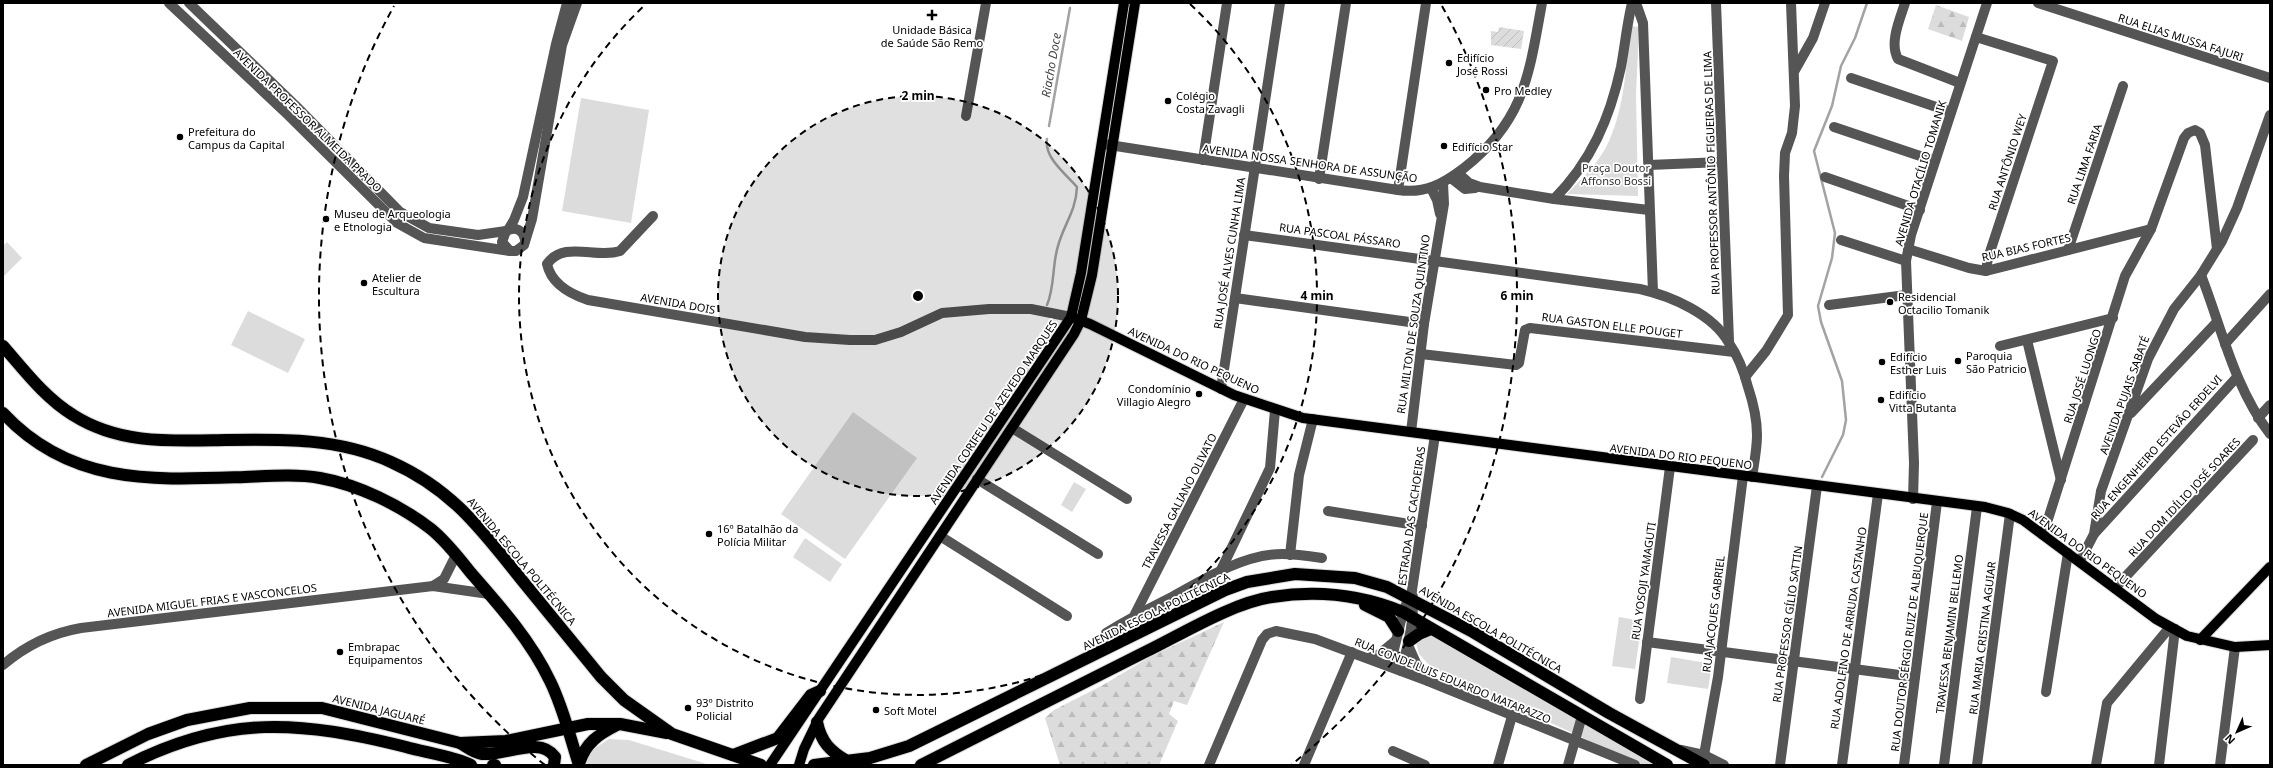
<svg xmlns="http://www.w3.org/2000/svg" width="2273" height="768" viewBox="0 0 2273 768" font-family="'Noto Sans',sans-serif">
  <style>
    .forest { fill: url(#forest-firs) }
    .park { fill: #dcdcdc }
    .garden { fill: url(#garden-furrows) }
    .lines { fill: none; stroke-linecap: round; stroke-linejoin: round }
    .stream { stroke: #a3a3a3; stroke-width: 2.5 }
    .major-casing { stroke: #dbdbdb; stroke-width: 12 }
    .highway-casing { stroke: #dbdbdb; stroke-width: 14 }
    .minor { stroke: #555; stroke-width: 10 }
    .major { stroke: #000; stroke-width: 10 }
    .highway { stroke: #000; stroke-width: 12 }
    .ring { fill: none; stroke: #000; stroke-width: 2; stroke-dasharray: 7 5 }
    .poi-dot { fill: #000; stroke: #fff; stroke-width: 1.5 }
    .labels { text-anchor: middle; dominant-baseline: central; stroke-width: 3.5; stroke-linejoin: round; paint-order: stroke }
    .poi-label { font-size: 11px; fill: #000; stroke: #fff; text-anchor: start }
    .street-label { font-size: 11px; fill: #000; stroke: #fff }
    .park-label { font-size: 11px; fill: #333; stroke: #fff }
    .water-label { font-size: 12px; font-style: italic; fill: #444; stroke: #fff }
    .centre { fill: #000; stroke: #fff; stroke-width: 2 }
    .ring-label { font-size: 12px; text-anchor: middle; font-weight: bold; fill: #000; stroke: #fff; stroke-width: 3.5; stroke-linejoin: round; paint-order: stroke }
  </style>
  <defs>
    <pattern id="forest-firs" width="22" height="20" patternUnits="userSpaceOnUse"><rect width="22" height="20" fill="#dcdcdc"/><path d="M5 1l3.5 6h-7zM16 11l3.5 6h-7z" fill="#bbb"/></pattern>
    <pattern id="garden-furrows" width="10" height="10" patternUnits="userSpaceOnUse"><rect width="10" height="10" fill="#dcdcdc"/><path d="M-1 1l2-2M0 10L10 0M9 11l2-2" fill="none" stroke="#bbb"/></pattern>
  </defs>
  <rect width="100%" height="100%" fill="#fff"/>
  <g class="forest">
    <polygon points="1936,5 1969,17 1962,41 1928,29"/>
    <polygon points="1224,622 1187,705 1174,701 1169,714 1178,721 1159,765 1060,765 1045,718 1054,710 1103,685 1150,657"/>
  </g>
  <g class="park">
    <path d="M 1631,26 L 1639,27 L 1636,95 L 1638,196 L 1567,194 C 1582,178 1600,162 1609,141 C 1625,106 1626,64 1631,26 Z"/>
    <polygon points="581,98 649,110 631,223 562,211"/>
    <polygon points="7,242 22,258 3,277 3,246"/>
    <polygon points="248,311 305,339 288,373 231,345"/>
    <polygon points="853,412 917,458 845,559 781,514"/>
    <polygon points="1074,482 1086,489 1072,512 1061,505"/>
    <polygon points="805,538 842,564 830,582 793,557"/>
    <polygon points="1619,617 1642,621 1635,669 1612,666"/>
    <polygon points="1427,632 1657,765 1642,765 1432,668 1419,654 1415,638"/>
    <polygon points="1671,657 1712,664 1708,689 1667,683"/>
    <polygon points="609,739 629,740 710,765 585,765 589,752"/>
  </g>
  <polygon class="garden" points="1499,27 1524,31 1521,49 1491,45 1491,31 1498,32"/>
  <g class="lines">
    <g class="stream">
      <polyline points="1049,126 1070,8"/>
      <path d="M 1047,139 C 1044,158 1066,174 1077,187 C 1076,211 1064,224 1058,246 C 1052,265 1055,286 1047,305"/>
      <polyline points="1822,477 1843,435 1846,420 1842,381 1821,322 1818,306 1832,258 1835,233 1814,151 1832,106 1841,66 1855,38 1867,3"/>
    </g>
    <defs>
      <g id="major">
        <polyline points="1071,317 1090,324 1234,395 1303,418 1985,507 2008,513 2023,520 2156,619 2187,636 2235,647 2270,645"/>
        <polyline points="2200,640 2270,567"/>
        <polyline points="770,765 1071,317 1081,273 1124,3"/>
        <polyline points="799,765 804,749 819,718 1074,334 1081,320 1092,275 1135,3"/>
      </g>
      <g id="highway">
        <path d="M 3,346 C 24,370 45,398 73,415 C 120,445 173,441 226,440 C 282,439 339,438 391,462 C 454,490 483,532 525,584 C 550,615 576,646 601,677 L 624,700 L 672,734 L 761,765"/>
        <path d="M 3,413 C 71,486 155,480 245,477 C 270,476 296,474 320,478 C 359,485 400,505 431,529 C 446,541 459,558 471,573 C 500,606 531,641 550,681 C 563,707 570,737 579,765"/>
        <polyline points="1365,605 1389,617 1398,631"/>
        <polyline points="1409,641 1419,634 1431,629"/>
        <path d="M 817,722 C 821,742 830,751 847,761"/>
        <path d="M 460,743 C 467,747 474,753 482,754 C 505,756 540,735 555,757 L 554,765"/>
        <polyline points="733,755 778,738 811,695 820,691"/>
        <path d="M 579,764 C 585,743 599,734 617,725"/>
        <polyline points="86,765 148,734 187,720 250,708 322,708 460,743 506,741 588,724 620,724 667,733"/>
        <path d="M 128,765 C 228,714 301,721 406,747 C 423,752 456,757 471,765"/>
        <polyline points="493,765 495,765"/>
        <polyline points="814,765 870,758 909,746 1225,590 1247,582 1295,574 1355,578 1387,587 1473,632 1609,713 1704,765"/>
        <path d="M 921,765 C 996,727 1071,690 1145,652 C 1182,634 1232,603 1272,597 C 1316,590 1362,595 1403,612 L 1667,765"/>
      </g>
    </defs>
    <use href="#major" class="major-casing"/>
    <use href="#highway" class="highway-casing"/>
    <g class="minor">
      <polyline points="169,3 284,111 397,223 424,238 510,251"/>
      <polyline points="189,3 295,105 400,212 429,228 478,235 506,231"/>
      <polyline points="1636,3 1643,23 1653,292"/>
      <polyline points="1716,3 1729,341"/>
      <path d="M 1905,3 C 1900,19 1889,43 1898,59 L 1960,83"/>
      <polyline points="2038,3 2270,78"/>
      <polyline points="1976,37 2053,61 1988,258 1986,271"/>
      <polyline points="1795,70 1813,38 1825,3"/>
      <polyline points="1851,78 1951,112"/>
      <polyline points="966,116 986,3"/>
      <polyline points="1834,127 1935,161"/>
      <path d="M 1103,144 L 1398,190 C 1425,194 1443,184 1464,168 C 1525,120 1529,74 1542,3"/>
      <polyline points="1203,160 1227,3"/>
      <polyline points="1649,165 1722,162"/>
      <polyline points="1458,173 1469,183 1480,187 1554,199 1649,210"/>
      <polyline points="1825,177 1920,210"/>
      <polyline points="1451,178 1465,189 1475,188"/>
      <polyline points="1319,179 1346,3"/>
      <polyline points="1431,188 1437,200 1440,214"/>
      <polyline points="1398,190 1426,3"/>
      <path d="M 1554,199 C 1591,162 1610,118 1621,67 C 1625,45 1627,24 1632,3"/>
      <path d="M 653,216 L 620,251 C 596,259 564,240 547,264 C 551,283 570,294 588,300 L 805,337 L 850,340 L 875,340 L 901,332 L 942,313 L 989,309 L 1031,309 L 1071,317"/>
      <polyline points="508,230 514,220 523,197 556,44 567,3"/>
      <path d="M 1244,235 L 1640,289 C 1671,296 1713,314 1729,343 C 1738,356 1744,372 1748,387 C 1753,402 1757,419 1757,435 C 1757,449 1754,464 1752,477"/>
      <path d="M 525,240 C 523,230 516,226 506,231 L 502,242 L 510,251 L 516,251 L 524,245 L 532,219 L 562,45 L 577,3"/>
      <polyline points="1841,240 1906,261"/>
      <polyline points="1908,249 1969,268 1986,271 2151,229"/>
      <polyline points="2068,250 2123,86"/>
      <path d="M 2201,275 C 2222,329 2234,387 2270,434"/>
      <polyline points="1235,298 1424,324"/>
      <polyline points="1829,305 1906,295"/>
      <polyline points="2027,340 2061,480"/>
      <polyline points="2225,344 2270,294"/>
      <polyline points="2000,346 2113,318"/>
      <polyline points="1421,354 1516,365 1519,363 1525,330 1530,328 1734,352"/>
      <polyline points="1745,377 1766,351 1788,315 1784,176 1785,153 1792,133 1795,106 1791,3"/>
      <polyline points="1221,389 1280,3"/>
      <polyline points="2131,413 2217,322"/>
      <polyline points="2258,418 2270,405"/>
      <polyline points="1012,428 1127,499"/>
      <polyline points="1411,432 1424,324 1444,204 1443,183"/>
      <polyline points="977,479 1098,554"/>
      <polyline points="1913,499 1914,463 1906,261 1911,235 1987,3"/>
      <polyline points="1328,511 1422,526"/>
      <polyline points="2095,533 2237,377"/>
      <polyline points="2043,535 2125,276 2151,229 2184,138 2188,133 2195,130 2200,133 2205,145 2217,249"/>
      <polyline points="940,536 1067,616"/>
      <polyline points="1290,555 1299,475 1313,419"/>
      <polyline points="2080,561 2094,534 2101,491 2148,359 2174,309 2201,275 2222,241 2237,208 2270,115"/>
      <polyline points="1221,570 1270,468 1275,410"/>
      <polyline points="433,586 444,579 456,555"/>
      <polyline points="2115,588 2253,440"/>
      <polyline points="1135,614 1244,399"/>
      <path d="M 1106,633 C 1127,620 1148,609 1170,598 C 1202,580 1244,554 1282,554 C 1295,554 1309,556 1322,558"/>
      <polyline points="1647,642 1915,677"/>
      <polyline points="1408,645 1416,663 1428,681"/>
      <polyline points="1368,658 1378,655 1395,641"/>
      <path d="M 3,665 C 25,646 52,633 81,628 L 433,586 L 489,594"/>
      <polyline points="1390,666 1403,612 1409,597"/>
      <path d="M 1401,671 C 1408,645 1416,616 1412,590 L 1435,435"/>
      <polyline points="2046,692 2068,553"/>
      <polyline points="1640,699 1670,467"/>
      <polyline points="1681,750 1704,755 1724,765"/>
      <polyline points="1393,751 1425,765"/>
      <polyline points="1704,755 1718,677 1743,476"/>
      <polyline points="1209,765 1262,640 1267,634 1276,631 1315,639 1428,681 1635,765"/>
      <polyline points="1304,765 1352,652"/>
      <polyline points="1498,765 1512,716"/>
      <polyline points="1568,765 1582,716"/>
      <polyline points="1780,765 1817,486"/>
      <polyline points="1842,765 1878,494"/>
      <polyline points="1904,765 1937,502"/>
      <polyline points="1944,765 1977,507"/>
      <polyline points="1977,765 2010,514"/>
      <polyline points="2096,765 2107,703 2170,627"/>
      <polyline points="2159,765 2175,629"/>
      <polyline points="2220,765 2235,647"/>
    </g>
    <use href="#major" class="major"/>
    <use href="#highway" class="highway"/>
  </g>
  <circle cx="918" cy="296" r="200" fill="#000" fill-opacity=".12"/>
  <g class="ring">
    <circle cx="918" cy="296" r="200"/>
    <path d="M1190 4A399 399 0 1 1 646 4"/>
    <path d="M545 765A599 599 0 0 1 394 6M1442 6A599 599 0 0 1 1291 765"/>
  </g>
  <g class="poi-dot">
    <path d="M930 9h4v4h4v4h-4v4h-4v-4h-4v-4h4z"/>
    <circle cx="1449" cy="63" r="4"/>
    <circle cx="1486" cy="90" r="4"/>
    <circle cx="1168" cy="101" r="4"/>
    <circle cx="180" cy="137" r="4"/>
    <circle cx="1444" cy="146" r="4"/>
    <circle cx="326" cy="219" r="4"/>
    <circle cx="364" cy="283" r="4"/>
    <circle cx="1890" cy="302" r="4"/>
    <circle cx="1958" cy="361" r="4"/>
    <circle cx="1882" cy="362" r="4"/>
    <circle cx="1199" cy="394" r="4"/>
    <circle cx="1881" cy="400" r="4"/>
    <circle cx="709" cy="534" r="4"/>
    <circle cx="340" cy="652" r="4"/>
    <circle cx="688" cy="708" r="4"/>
    <circle cx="876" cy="710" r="4"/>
  </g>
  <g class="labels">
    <g class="poi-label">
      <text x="932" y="29" text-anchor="middle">Unidade Básica<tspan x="932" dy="13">de Saúde São Remo</tspan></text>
      <text x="1457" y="57">Edifício<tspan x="1457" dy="13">José Rossi</tspan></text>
      <text x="1494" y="90">Pro Medley</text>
      <text x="1176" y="95">Colégio<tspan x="1176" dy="13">Costa Zavagli</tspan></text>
      <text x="188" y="131">Prefeitura do<tspan x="188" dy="13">Campus da Capital</tspan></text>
      <text x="1452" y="146">Edifício Star</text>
      <text x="334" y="213">Museu de Arqueologia<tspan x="334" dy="13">e Etnologia</tspan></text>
      <text x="372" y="277">Atelier de<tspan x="372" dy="13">Escultura</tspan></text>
      <text x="1898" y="296">Residencial<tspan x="1898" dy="13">Octacilio Tomanik</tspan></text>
      <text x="1966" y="355">Paroquia<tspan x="1966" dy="13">São Patricio</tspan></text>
      <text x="1890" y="356">Edifício<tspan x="1890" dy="13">Esther Luis</tspan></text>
      <text x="1191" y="388" text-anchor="end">Condomínio<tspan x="1191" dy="13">Villagio Alegro</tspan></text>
      <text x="1889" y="394">Edifício<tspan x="1889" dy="13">Vitta Butanta</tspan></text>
      <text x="717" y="528">16º Batalhão da<tspan x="717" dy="13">Polícia Militar</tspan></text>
      <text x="348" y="646">Embrapac<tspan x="348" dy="13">Equipamentos</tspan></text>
      <text x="696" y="702">93º Distrito<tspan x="696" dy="13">Policial</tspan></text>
      <text x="884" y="710">Soft Motel</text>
    </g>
    <g class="street-label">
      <text transform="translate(2181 37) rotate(18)">RUA ELIAS MUSSA FAJURI</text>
      <text transform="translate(308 120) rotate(44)">AVENIDA PROFESSOR ALMEIDA PRADO</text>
      <text transform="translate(2007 162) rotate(-72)">RUA ANTÔNIO WEY</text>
      <text transform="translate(1310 163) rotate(8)">AVENIDA NOSSA SENHORA DE ASSUNÇÃO</text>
      <text transform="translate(2084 164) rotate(-71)">RUA LIMA FARIA</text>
      <text transform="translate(1711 173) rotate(-92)">RUA PROFESSOR ANTÔNIO FIGUEIRAS DE LIMA</text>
      <text transform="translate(1920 173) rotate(-73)">AVENIDA OTACÍLIO TOMANIK</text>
      <text transform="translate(1340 235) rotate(8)">RUA PASCOAL PÁSSARO</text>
      <text transform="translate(2026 247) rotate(-13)">RUA BIAS FORTES</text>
      <text transform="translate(1229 253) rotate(-81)">RUA JOSÉ ALVES CUNHA LIMA</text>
      <text transform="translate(678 303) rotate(10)">AVENIDA DOIS</text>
      <text transform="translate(1413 324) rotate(-82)">RUA MILTON DE SOUZA QUINTINO</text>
      <text transform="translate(1612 325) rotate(7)">RUA GASTON ELLE POUGET</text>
      <text transform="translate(1194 360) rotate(25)">AVENIDA DO RIO PEQUENO</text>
      <text transform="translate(2082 376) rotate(-72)">RUA JOSÉ LUONGO</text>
      <text transform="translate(2124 395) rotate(-70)">AVENIDA PUJAIS SABATÉ</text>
      <text transform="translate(993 412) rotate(-56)">AVENIDA CORIFEU DE AZEVEDO MARQUES</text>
      <text transform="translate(2156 447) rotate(-48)">RUA ENGENHEIRO ESTEVÃO ERDELVI</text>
      <text transform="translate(1681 456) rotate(7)">AVENIDA DO RIO PEQUENO</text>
      <text transform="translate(2184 497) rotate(-47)">RUA DOM IDÍLIO JOSÉ SOARES</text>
      <text transform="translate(1179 501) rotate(-63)">TRAVESSA GALIANO OLIVATO</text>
      <text transform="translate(1411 516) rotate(-82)">ESTRADA DAS CACHOEIRAS</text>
      <text transform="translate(2088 553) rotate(36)">AVENIDA DO RIO PEQUENO</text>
      <text transform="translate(522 561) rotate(50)">AVENIDA ESCOLA POLITÉCNICA</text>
      <text transform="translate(1643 581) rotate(-82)">RUA YOSOJI YAMAGUTI</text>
      <text transform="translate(212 600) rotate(-7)">AVENIDA MIGUEL FRIAS E VASCONCELOS</text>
      <text transform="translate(1156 611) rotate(-26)">AVENIDA ESCOLA POLITÉCNICA</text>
      <text transform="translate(1713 614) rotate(-83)">RUA JACQUES GABRIEL</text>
      <text transform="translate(1787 624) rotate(-82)">RUA PROFESSOR GÍLIO SATTIN</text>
      <text transform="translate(1848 628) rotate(-82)">RUA ADOLFINO DE ARRUDA CASTANHO</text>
      <text transform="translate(1491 629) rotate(30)">AVENIDA ESCOLA POLITÉCNICA</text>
      <text transform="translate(1909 632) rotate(-83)">RUA DOUTOR SÉRGIO RUIZ DE ALBUQUERQUE</text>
      <text transform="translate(1949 634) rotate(-83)">TRAVESSA BENJAMIN BELLEMO</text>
      <text transform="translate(1982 638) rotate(-83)">RUA MARIA CRISTINA AGUIAR</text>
      <text transform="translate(1453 680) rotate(22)">RUA CONDE LUIS EDUARDO MATARAZZO</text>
      <text transform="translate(379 709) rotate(14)">AVENIDA JAGUARÉ</text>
    </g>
    <g class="park-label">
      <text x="1616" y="167">Praça Doutor<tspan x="1616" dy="13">Affonso Bossi</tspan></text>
    </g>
    <g class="water-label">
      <text transform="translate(1051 65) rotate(-80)">Riacho Doce</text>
    </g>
  </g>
  <circle cx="918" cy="296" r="6" class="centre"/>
  <g class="ring-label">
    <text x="918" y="100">2 min</text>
    <text x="1317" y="300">4 min</text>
    <text x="1517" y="300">6 min</text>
  </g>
  <rect width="2273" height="768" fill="none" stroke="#000000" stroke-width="8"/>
  <g transform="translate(2237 732) rotate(225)" stroke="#ffffff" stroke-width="3" paint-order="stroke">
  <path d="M0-3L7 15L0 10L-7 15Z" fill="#000000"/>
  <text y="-6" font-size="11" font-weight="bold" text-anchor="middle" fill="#000000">N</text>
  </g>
</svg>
